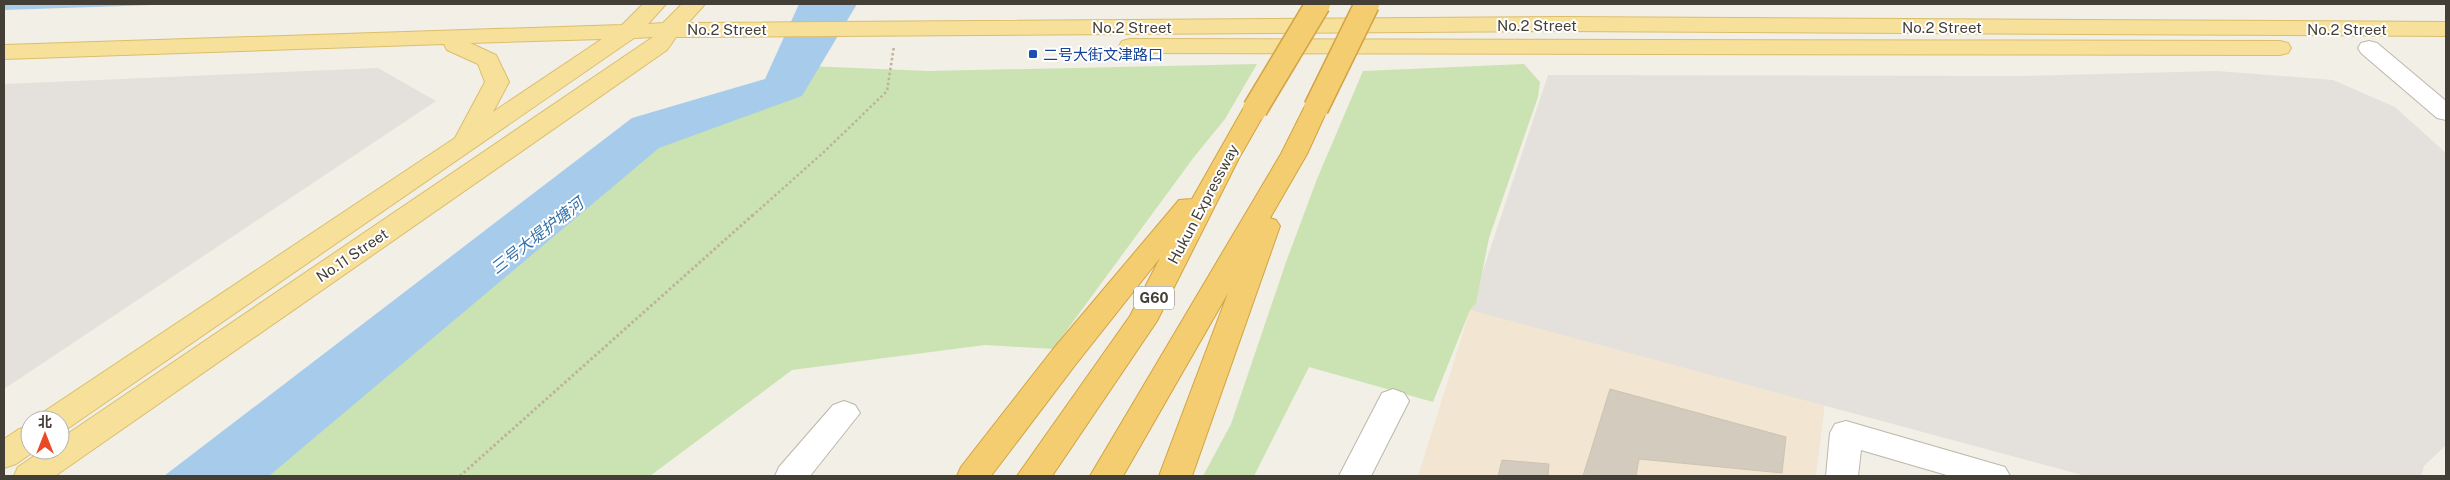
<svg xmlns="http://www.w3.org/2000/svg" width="2450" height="480" viewBox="0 0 2450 480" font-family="'Public Sans','Noto Sans SC',sans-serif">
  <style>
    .commercial { fill: #f2e6d3 }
    .industrial { fill: #e4e0db }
    .green { fill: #cbe3b2 }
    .water { fill: #a7cceb }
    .building { fill: #d3cbbd; stroke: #cdc3b0 }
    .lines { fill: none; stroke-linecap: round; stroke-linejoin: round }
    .minor-casing { stroke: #bcb7aa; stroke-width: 2 }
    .major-casing { stroke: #dbbe6c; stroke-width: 2 }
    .highway-casing { stroke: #d2a341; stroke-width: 2 }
    .path-far1 { stroke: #bdb39c; stroke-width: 2.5; stroke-dasharray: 2.5 2.5; stroke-linecap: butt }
    .path { stroke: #bdb39c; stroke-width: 3; stroke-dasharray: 2.5 2.5; stroke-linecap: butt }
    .minor { fill: #fff; fill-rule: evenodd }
    .major { fill: #f7e09a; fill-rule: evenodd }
    .highway { fill: #f3cd70; fill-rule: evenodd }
    .highway-bridge-casing { stroke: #d2a341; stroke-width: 27; stroke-linecap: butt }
    .highway-bridge { stroke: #f3cd70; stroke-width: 24 }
    .transit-dot { fill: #1a4fb4; stroke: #fff; stroke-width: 2 }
    .labels { text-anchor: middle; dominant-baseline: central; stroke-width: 4; stroke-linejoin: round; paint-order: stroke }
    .shield { fill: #fff; stroke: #7c7972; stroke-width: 1 }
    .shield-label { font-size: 14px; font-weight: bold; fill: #443f36 }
    .street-label { font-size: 15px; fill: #443f36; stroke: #fff }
    .transit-label { font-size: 15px; fill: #164399; stroke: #fff; text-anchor: start }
    .water-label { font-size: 16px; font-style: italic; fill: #3773a8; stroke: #fff }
  </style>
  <rect width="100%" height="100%" fill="#f2efe6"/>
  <polygon class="commercial" points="1470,310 1826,396 1816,476 1418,476"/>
  <g class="industrial">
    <polygon points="378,68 436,101 4,389 4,84"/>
    <polygon points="2217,71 2333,80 2395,107 2446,153 2446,445 2424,466 2421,476 2086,476 1470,310 1548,75 2020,76"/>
  </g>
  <g class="green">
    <polygon points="1257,64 1225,119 1194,157 1053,349 985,345 792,370 650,476 218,476 633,133 808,66 928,71"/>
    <polygon points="1524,64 1540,82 1538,97 1489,238 1476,303 1470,310 1433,402 1309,367 1254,476 1203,476 1231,424 1286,262 1317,179 1363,71"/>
  </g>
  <g class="water">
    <polygon points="4,4 183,4 4,10"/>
    <polygon points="799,4 857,4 802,96 659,148 269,476 164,476 632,118 765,79"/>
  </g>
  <g class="building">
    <polygon points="1610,389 1786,437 1782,473 1639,459 1636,476 1583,476"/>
    <polygon points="1502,460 1549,464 1548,476 1498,476"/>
  </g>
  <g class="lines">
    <defs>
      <g id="minor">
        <polygon points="2369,41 2377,43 2446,101 2446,120 2437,118 2361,53 2358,48 2361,43"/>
        <polygon points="1393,389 1404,393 1409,401 1371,476 1339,476 1382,393"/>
        <polygon points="844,401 855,405 860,413 810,476 775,476 779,467 833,405"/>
        <polygon points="1846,421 2005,467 2010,476 1950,476 1861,450 1858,476 1826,476 1830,433 1835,424"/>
      </g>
      <g id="major">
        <path d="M 643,4 L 666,4 L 648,24 L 663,23 L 682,4 L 705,4 L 688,23 L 1561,17 L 2446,22 L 2446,36 L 1561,31 L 676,37 L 667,50 L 55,476 L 14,476 L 18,467 L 43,450 L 60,450 L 60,439 L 653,37 L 634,38 L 67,429 L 60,431 L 60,420 L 40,420 L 45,411 L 455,138 L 485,82 L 478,64 L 447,50 L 444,44 L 4,59 L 4,45 L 622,25 ZM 602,39 L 493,112 L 509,82 L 496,55 L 470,43 Z"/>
        <polygon points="1130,39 2280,41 2288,43 2291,48 2288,53 2280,55 1130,53 1122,51 1119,46 1122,41"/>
        <polygon points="30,426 30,450 36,450 16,464 4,468 4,439 19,429"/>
      </g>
      <g id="highway">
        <polygon points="1316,101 1325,103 1328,108 1307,154 1270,218 1276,220 1280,226 1192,476 1159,476 1228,293 1123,476 1090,476 1281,154 1304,108 1307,103"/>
        <polygon points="1255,102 1264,104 1267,109 1239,158 1157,321 1052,476 1017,476 1130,316 1160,258 1076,364 991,476 957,476 961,467 1054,348 1179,200 1192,199 1243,109 1246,104"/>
      </g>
    </defs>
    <use href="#minor" class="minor-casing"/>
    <use href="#major" class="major-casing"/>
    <use href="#highway" class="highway-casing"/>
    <polyline class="path-far1" points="752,216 825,151 887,91 894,46"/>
    <polyline class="path" points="460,476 754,214"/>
    <use href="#minor" class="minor"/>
    <use href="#major" class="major"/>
    <use href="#highway" class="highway"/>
    <defs>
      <g id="highway-bridge">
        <polyline points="1316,108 1367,4"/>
        <polyline points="1255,109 1318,4"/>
      </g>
    </defs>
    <use href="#highway-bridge" class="highway-bridge-casing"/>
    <use href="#highway-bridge" class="highway-bridge"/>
  </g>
  <rect class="transit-dot" x="1028" y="49" width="10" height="10" rx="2.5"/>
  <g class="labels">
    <rect class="shield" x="1134" y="286.5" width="40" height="23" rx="4"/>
    <g class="shield-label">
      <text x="1154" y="298">G60</text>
    </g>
    <g class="street-label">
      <text x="1537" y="25">No.2 Street</text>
      <text x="1132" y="27">No.2 Street</text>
      <text x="1942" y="27">No.2 Street</text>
      <text x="727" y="29">No.2 Street</text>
      <text x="2347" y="29">No.2 Street</text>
      <text transform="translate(1203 204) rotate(-62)">Hukun Expressway</text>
      <text transform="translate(352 255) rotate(-34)">No.11 Street</text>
    </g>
    <g class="transit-label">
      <text x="1043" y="54">二号大街文津路口</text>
    </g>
    <g class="water-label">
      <text transform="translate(537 236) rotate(-38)">三号大堤护塘河</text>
    </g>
  </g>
  <rect width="2450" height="480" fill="none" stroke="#443f36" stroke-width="10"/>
  <g transform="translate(45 435)"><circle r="24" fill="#ffffff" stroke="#b4b2af"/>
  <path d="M0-4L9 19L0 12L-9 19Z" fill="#ea4b25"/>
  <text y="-8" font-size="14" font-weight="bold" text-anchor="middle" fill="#443f36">北</text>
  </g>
</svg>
